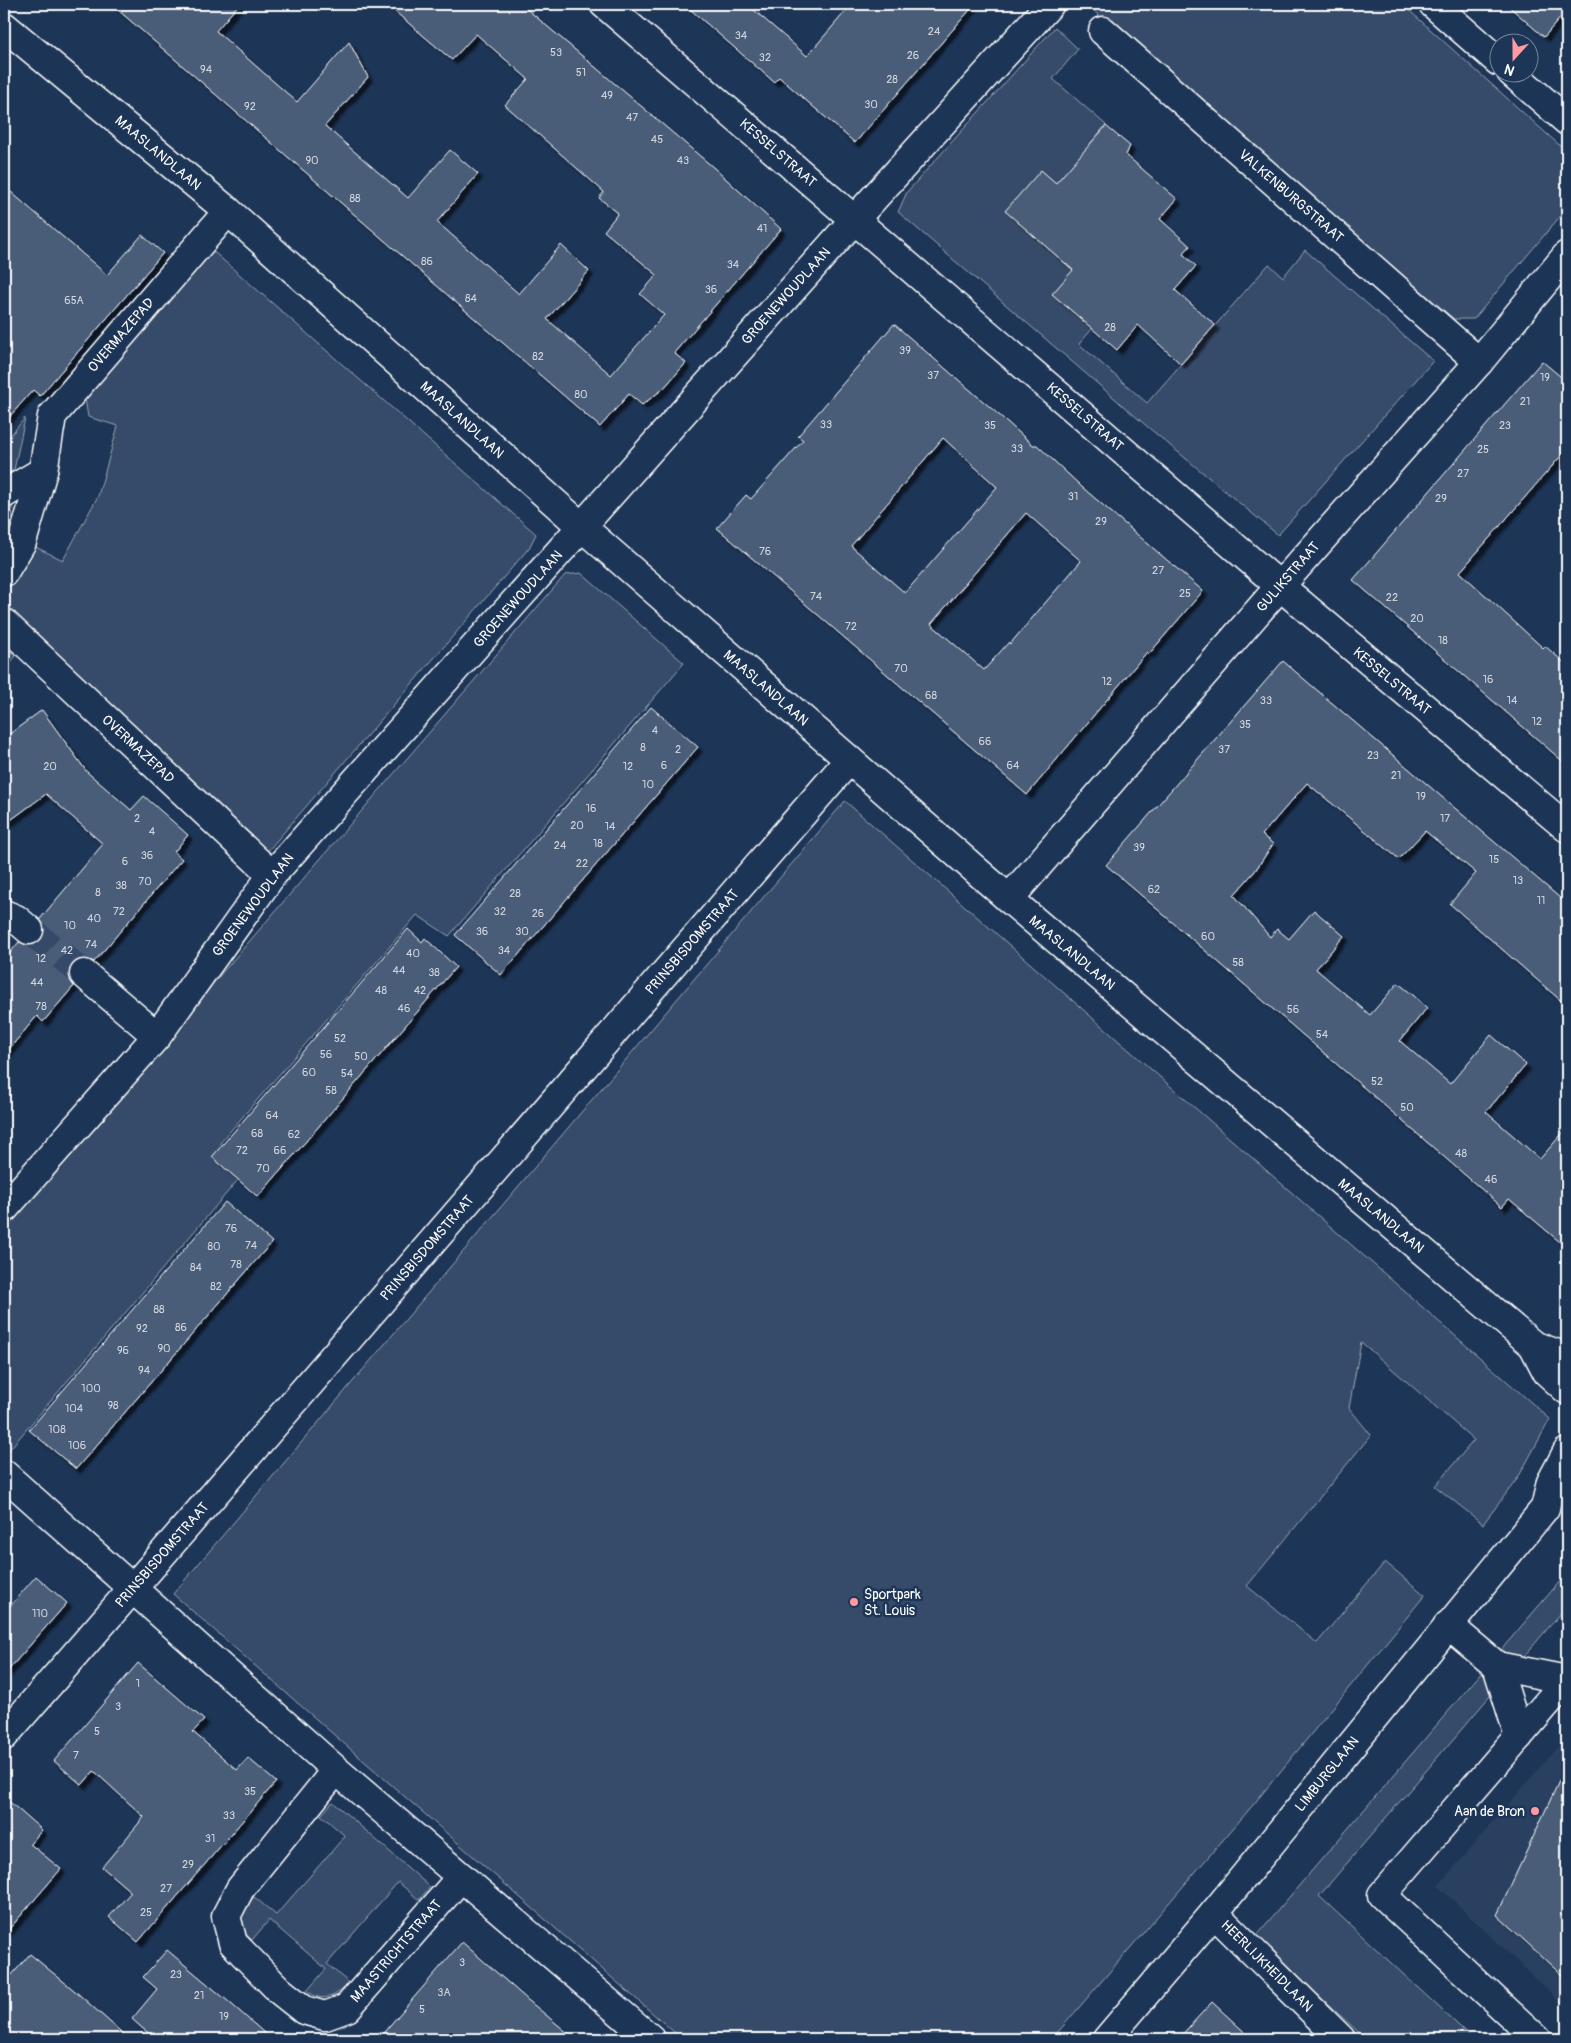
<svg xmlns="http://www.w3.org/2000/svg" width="1571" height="2043" viewBox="0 0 1571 2043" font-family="Pangolin,sans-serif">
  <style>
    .built { fill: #2a4161 }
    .green { fill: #364b69; stroke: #9aa5b4 }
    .building { fill: #4a5d79; stroke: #fff; fill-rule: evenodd; filter: url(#shadow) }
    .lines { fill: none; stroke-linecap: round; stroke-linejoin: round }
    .minor-tunnel { stroke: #344968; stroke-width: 28; stroke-dasharray: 28 14; stroke-linecap: butt }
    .minor-casing { stroke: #fff; stroke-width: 31 }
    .minor { stroke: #1d3557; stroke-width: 28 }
    .poi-dot { fill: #ff9aa2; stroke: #1d3557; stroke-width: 2 }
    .labels { text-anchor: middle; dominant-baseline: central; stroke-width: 5; stroke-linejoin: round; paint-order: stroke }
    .number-label { font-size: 11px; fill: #d2d6de }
    .street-label { font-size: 14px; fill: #fff; stroke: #1d3557 }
    .poi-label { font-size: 14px; fill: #fff; stroke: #1d3557; text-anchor: start }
  </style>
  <defs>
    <filter id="shadow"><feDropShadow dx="4.5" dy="4.5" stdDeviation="1" flood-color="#0009"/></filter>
  </defs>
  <rect width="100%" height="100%" fill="#1d3557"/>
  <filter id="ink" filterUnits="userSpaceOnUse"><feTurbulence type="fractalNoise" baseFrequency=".02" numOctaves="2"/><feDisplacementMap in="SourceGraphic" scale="10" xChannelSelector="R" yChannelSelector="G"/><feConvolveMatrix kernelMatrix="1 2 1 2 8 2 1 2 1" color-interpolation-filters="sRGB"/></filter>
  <g filter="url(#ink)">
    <polygon class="built" points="1567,1736 1567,2006 1560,2002 1438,1886"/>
    <g class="green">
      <polygon points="1088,4 1402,4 1567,152 1567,208 1474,319 1454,319 1102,19"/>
      <polygon points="1055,27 1078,49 1053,79 1106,125 1089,145 1096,151 1063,189 1006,211 1073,270 1093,328 1079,344 1147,403 1269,264 1283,277 1305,250 1433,361 1278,535 1149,428 898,212 907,192"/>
      <polygon points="207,246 536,534 529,548 266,853 4,608 4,508 12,504 14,537 63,560 98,496 118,426 88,417 84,393"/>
      <polygon points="25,418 14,470 4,476 4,443"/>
      <polygon points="581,573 684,663 449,936 417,915 220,1143 248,1168 9,1450 4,1446 4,1226 565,575"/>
      <polygon points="4,646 16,656 4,670"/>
      <polygon points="845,801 1550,1419 1518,1478 1483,1524 1435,1486 1474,1440 1361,1342 1349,1408 1371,1435 1247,1586 1317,1643 1385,1562 1425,1595 1253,1805 1052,2039 682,2039 173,1594"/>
      <polygon points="1567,1573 1567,1606 1319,1896 1473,2039 1366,2039 1255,1937"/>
      <path d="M 333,1802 L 430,1887 L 419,1900 L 398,1882 L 327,1964 L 349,1983 C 337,1996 323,2004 307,1991 L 326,1969 L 269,1920 L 252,1940 C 234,1925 240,1913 254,1897 L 276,1915 L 345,1836 L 321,1815 Z"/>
    </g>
    <g class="building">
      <polygon points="111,4 239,4 216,31 297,102 349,42 368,77 325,126 408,198 450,150 478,174 437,222 519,294 561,245 589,271 547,319 611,375 664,315 640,294 657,275 604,231 618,213 599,198 604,192 505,105 528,79 476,34 452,60 386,4 521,4 714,168 781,229 674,353 686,363 663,389 642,405 629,394 600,427"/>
      <polygon points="684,4 747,4 807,56 852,4 975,4 855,143 779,77 774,82"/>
      <polygon points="1506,4 1567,4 1567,10 1544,37"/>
      <polygon points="1106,126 1130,146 1126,155 1177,199 1160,219 1190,246 1183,254 1196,266 1175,290 1215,325 1181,364 1138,325 1117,350 1052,294 1073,270 1005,211 1041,170 1056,183"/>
      <polygon points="4,186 107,275 142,235 163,253 40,396 33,390 4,423"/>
      <path d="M 894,324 L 1006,421 L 1033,445 L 1037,445 L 1083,488 L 1203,591 L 1149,654 L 1147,652 L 1027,795 L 717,528 L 746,495 L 751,499 L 803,440 L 798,436 ZM 943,438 L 997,487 L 905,593 L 851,546 ZM 1026,513 L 1081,561 L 1010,644 L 1009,642 L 984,670 L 931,624 Z"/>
      <polygon points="1542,361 1567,382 1567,449 1460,572 1543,648 1545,646 1567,665 1567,765 1353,580"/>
      <polygon points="1283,661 1567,904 1567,1006 1450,904 1476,873 1425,831 1399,859 1307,783 1262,835 1273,844 1255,871 1234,895 1270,937 1277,929 1289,939 1314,910 1344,936 1316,969 1370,1015 1398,983 1413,995 1427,1008 1400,1041 1450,1084 1491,1035 1526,1065 1486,1112 1540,1159 1567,1128 1567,1248 1509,1199 1502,1207 1106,865"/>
      <polygon points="651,707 698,747 501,975 455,935"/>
      <polygon points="42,710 87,772 131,810 144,796 188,835 174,852 182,859 94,962 86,959 78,960 72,964 69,972 70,980 74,986 43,1022 37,1016 4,1055 4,960 19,942 27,945 34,945 41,940 44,932 44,925 40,919 103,844 46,794 4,825 4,738"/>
      <polygon points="408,929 422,942 425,938 456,967 258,1197 212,1157"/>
      <polygon points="225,1202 272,1242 76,1469 29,1430"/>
      <polygon points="36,1576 67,1603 4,1675 4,1613"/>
      <polygon points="138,1663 204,1720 193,1732 237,1770 248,1758 276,1782 138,1942 109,1917 131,1892 102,1867 144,1817 94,1771 82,1785 54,1761"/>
      <polygon points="1567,1764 1567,1980 1497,1915"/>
      <polygon points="4,1797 42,1830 30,1844 61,1869 4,1935"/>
      <polygon points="462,1942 529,2001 575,2039 378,2039"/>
      <polygon points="167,1950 229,2002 271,2039 156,2039 142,2028 132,2019 157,1989 143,1977"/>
      <polygon points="30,1954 75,1991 129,2039 4,2039 4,1984"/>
      <polygon points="1212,2002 1252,2039 1178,2039"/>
    </g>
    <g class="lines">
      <polyline class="minor-tunnel" points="29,930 84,974"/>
      <defs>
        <g id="minor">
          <polyline points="604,4 1280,586 1567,828"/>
          <polyline points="1433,4 1498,61"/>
          <polyline points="4,26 228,211 582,527 1009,899 1533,1345 1563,1356 1567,1360"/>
          <polyline points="1103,31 1479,362"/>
          <polyline points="1511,72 1567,121"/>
          <polyline points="4,494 43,471"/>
          <polyline points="4,572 22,542 43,471 52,416 228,211"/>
          <polyline points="4,623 272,875"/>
          <polyline points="1009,899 1280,586 1479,362 1567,255"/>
          <polyline points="4,914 16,919 29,930"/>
          <polyline points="84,974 157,1036"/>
          <polyline points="4,1209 157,1036 272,875 855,219 1050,4"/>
          <polyline points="1533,1345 1547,1372 1567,1390"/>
          <polyline points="4,1474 336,1770 651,2039"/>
          <polyline points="1448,1625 1497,1666 1567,1680"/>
          <polyline points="1497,1666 1519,1736"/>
          <polyline points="4,1736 133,1588 849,760"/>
          <polyline points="336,1770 240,1889 226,1916 233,1943 280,1991 304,2010 325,2016 347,2008 461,1877"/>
          <polyline points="1214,1913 1341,2039"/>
          <polyline points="1107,2039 1214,1913 1545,1508 1551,1482 1567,1452"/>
          <polyline points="1537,2039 1382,1895 1567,1680"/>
        </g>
      </defs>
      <use href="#minor" class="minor-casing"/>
      <use href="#minor" class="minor"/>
    </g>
  </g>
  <g class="poi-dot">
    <circle cx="854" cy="1602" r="5"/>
    <circle cx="1535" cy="1811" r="5"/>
  </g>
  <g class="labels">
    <g class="number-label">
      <text x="934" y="31">24</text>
      <text x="741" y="35">34</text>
      <text x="556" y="52">53</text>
      <text x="913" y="55">26</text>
      <text x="765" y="57">32</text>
      <text x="206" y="69">94</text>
      <text x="581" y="72">51</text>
      <text x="892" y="79">28</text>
      <text x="607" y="95">49</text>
      <text x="871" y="104">30</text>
      <text x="250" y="106">92</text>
      <text x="632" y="117">47</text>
      <text x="657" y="139">45</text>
      <text x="312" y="160">90</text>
      <text x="683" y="160">43</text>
      <text x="355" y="198">88</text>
      <text x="762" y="228">41</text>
      <text x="427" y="261">86</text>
      <text x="733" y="264">34</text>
      <text x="711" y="289">36</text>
      <text x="471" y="298">84</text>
      <text x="74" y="300">65A</text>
      <text x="1110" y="327">28</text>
      <text x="905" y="350">39</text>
      <text x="538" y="356">82</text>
      <text x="933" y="375">37</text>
      <text x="1545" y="377">19</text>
      <text x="581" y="394">80</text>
      <text x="1525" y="401">21</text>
      <text x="826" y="424">33</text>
      <text x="990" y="425">35</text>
      <text x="1505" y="425">23</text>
      <text x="1017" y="448">33</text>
      <text x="1483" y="449">25</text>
      <text x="1463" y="473">27</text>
      <text x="1073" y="496">31</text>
      <text x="1441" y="498">29</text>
      <text x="1101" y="521">29</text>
      <text x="765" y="551">76</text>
      <text x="1158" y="570">27</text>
      <text x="1185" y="593">25</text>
      <text x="816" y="596">74</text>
      <text x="1392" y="597">22</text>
      <text x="1417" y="618">20</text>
      <text x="851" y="626">72</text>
      <text x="1443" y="640">18</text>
      <text x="901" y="668">70</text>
      <text x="1488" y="679">16</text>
      <text x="1107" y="681">12</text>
      <text x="931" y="695">68</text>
      <text x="1266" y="700">33</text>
      <text x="1512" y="700">14</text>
      <text x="1537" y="721">12</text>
      <text x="1245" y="724">35</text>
      <text x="655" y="730">4</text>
      <text x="985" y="741">66</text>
      <text x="643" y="747">8</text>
      <text x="678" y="749">2</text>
      <text x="1224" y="749">37</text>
      <text x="1373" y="755">23</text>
      <text x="664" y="765">6</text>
      <text x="1013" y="765">64</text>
      <text x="50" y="766">20</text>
      <text x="628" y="766">12</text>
      <text x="1396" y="775">21</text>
      <text x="648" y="784">10</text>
      <text x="1421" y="796">19</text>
      <text x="591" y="808">16</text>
      <text x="137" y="818">2</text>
      <text x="1445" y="818">17</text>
      <text x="577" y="825">20</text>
      <text x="610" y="826">14</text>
      <text x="152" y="831">4</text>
      <text x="598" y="843">18</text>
      <text x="560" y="845">24</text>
      <text x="1139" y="847">39</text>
      <text x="147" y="855">36</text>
      <text x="1494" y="859">15</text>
      <text x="125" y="861">6</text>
      <text x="582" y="863">22</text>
      <text x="1518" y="880">13</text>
      <text x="145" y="881">70</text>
      <text x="121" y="885">38</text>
      <text x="1154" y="889">62</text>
      <text x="98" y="892">8</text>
      <text x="515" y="893">28</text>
      <text x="1541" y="900">11</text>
      <text x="119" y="911">72</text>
      <text x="500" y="911">32</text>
      <text x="538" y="913">26</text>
      <text x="94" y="918">40</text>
      <text x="70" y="925">10</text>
      <text x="482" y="931">36</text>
      <text x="522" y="931">30</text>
      <text x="1208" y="936">60</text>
      <text x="91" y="944">74</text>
      <text x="67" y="950">42</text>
      <text x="504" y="950">34</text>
      <text x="413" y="953">40</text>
      <text x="41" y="958">12</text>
      <text x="1238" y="962">58</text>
      <text x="399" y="970">44</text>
      <text x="434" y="972">38</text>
      <text x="37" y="982">44</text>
      <text x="381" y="990">48</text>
      <text x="420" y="990">42</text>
      <text x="41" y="1006">78</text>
      <text x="404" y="1008">46</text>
      <text x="1293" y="1009">56</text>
      <text x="1322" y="1034">54</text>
      <text x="340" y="1038">52</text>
      <text x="326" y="1054">56</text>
      <text x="361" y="1056">50</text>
      <text x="309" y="1072">60</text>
      <text x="347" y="1073">54</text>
      <text x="1377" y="1081">52</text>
      <text x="331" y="1090">58</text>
      <text x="1407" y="1107">50</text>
      <text x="272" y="1115">64</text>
      <text x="257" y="1133">68</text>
      <text x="294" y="1134">62</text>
      <text x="242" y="1150">72</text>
      <text x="280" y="1150">66</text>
      <text x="1461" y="1153">48</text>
      <text x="263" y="1168">70</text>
      <text x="1491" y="1179">46</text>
      <text x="231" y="1228">76</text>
      <text x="251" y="1245">74</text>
      <text x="214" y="1246">80</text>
      <text x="236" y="1264">78</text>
      <text x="196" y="1267">84</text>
      <text x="216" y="1286">82</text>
      <text x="159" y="1309">88</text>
      <text x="181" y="1327">86</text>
      <text x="142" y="1328">92</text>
      <text x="164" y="1348">90</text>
      <text x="123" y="1350">96</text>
      <text x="144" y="1370">94</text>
      <text x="91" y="1388">100</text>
      <text x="113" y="1405">98</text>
      <text x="74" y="1408">104</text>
      <text x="57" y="1429">108</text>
      <text x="77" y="1445">106</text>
      <text x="40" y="1613">110</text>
      <text x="138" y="1683">1</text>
      <text x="118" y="1706">3</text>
      <text x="97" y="1731">5</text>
      <text x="76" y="1755">7</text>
      <text x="250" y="1791">35</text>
      <text x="229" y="1815">33</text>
      <text x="210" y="1838">31</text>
      <text x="188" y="1864">29</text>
      <text x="166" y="1888">27</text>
      <text x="146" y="1912">25</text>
      <text x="462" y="1962">3</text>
      <text x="176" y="1974">23</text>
      <text x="444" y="1992">3A</text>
      <text x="199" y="1995">21</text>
      <text x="422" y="2009">5</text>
      <text x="224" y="2016">19</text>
    </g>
    <g class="street-label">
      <text transform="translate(158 153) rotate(40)">MAASLANDLAAN</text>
      <text transform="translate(778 153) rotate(41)">KESSELSTRAAT</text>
      <text transform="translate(1291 196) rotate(41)">VALKENBURGSTRAAT</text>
      <text transform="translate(786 296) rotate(-48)">GROENEWOUDLAAN</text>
      <text transform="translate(121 335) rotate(-49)">OVERMAZEPAD</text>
      <text transform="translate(1085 417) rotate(41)">KESSELSTRAAT</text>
      <text transform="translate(462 420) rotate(42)">MAASLANDLAAN</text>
      <text transform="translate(1288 577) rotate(-49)">GULIKSTRAAT</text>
      <text transform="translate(518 599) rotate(-48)">GROENEWOUDLAAN</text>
      <text transform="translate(1392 681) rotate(40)">KESSELSTRAAT</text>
      <text transform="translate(766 688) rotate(41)">MAASLANDLAAN</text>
      <text transform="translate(138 749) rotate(43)">OVERMAZEPAD</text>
      <text transform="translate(253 905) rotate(-53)">GROENEWOUDLAAN</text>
      <text transform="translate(692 942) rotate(-49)">PRINSBISDOMSTRAAT</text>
      <text transform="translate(1072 953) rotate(40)">MAASLANDLAAN</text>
      <text transform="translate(1381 1216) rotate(40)">MAASLANDLAAN</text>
      <text transform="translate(427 1248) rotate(-49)">PRINSBISDOMSTRAAT</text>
      <text transform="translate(162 1555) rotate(-49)">PRINSBISDOMSTRAAT</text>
      <text transform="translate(1327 1774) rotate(-51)">LIMBURGLAAN</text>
      <text transform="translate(396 1951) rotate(-49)">MAASTRICHTSTRAAT</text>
      <text transform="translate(1267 1966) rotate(45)">HEERLIJKHEIDLAAN</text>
    </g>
    <g class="poi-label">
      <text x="864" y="1594">Sportpark<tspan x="864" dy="16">St. Louis</tspan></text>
      <text x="1525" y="1811" text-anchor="end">Aan de Bron</text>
    </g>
  </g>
  <rect width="1571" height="2043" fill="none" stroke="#1d3557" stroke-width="20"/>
  <rect x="10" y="10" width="1551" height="2023" fill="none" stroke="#fff" stroke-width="2" filter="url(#ink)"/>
  <g transform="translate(1514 58) rotate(201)"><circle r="24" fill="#1d3557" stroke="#77869a"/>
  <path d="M0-4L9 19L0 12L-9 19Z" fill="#ff9aa2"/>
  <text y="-8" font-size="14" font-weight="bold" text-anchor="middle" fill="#ffffff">N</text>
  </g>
</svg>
